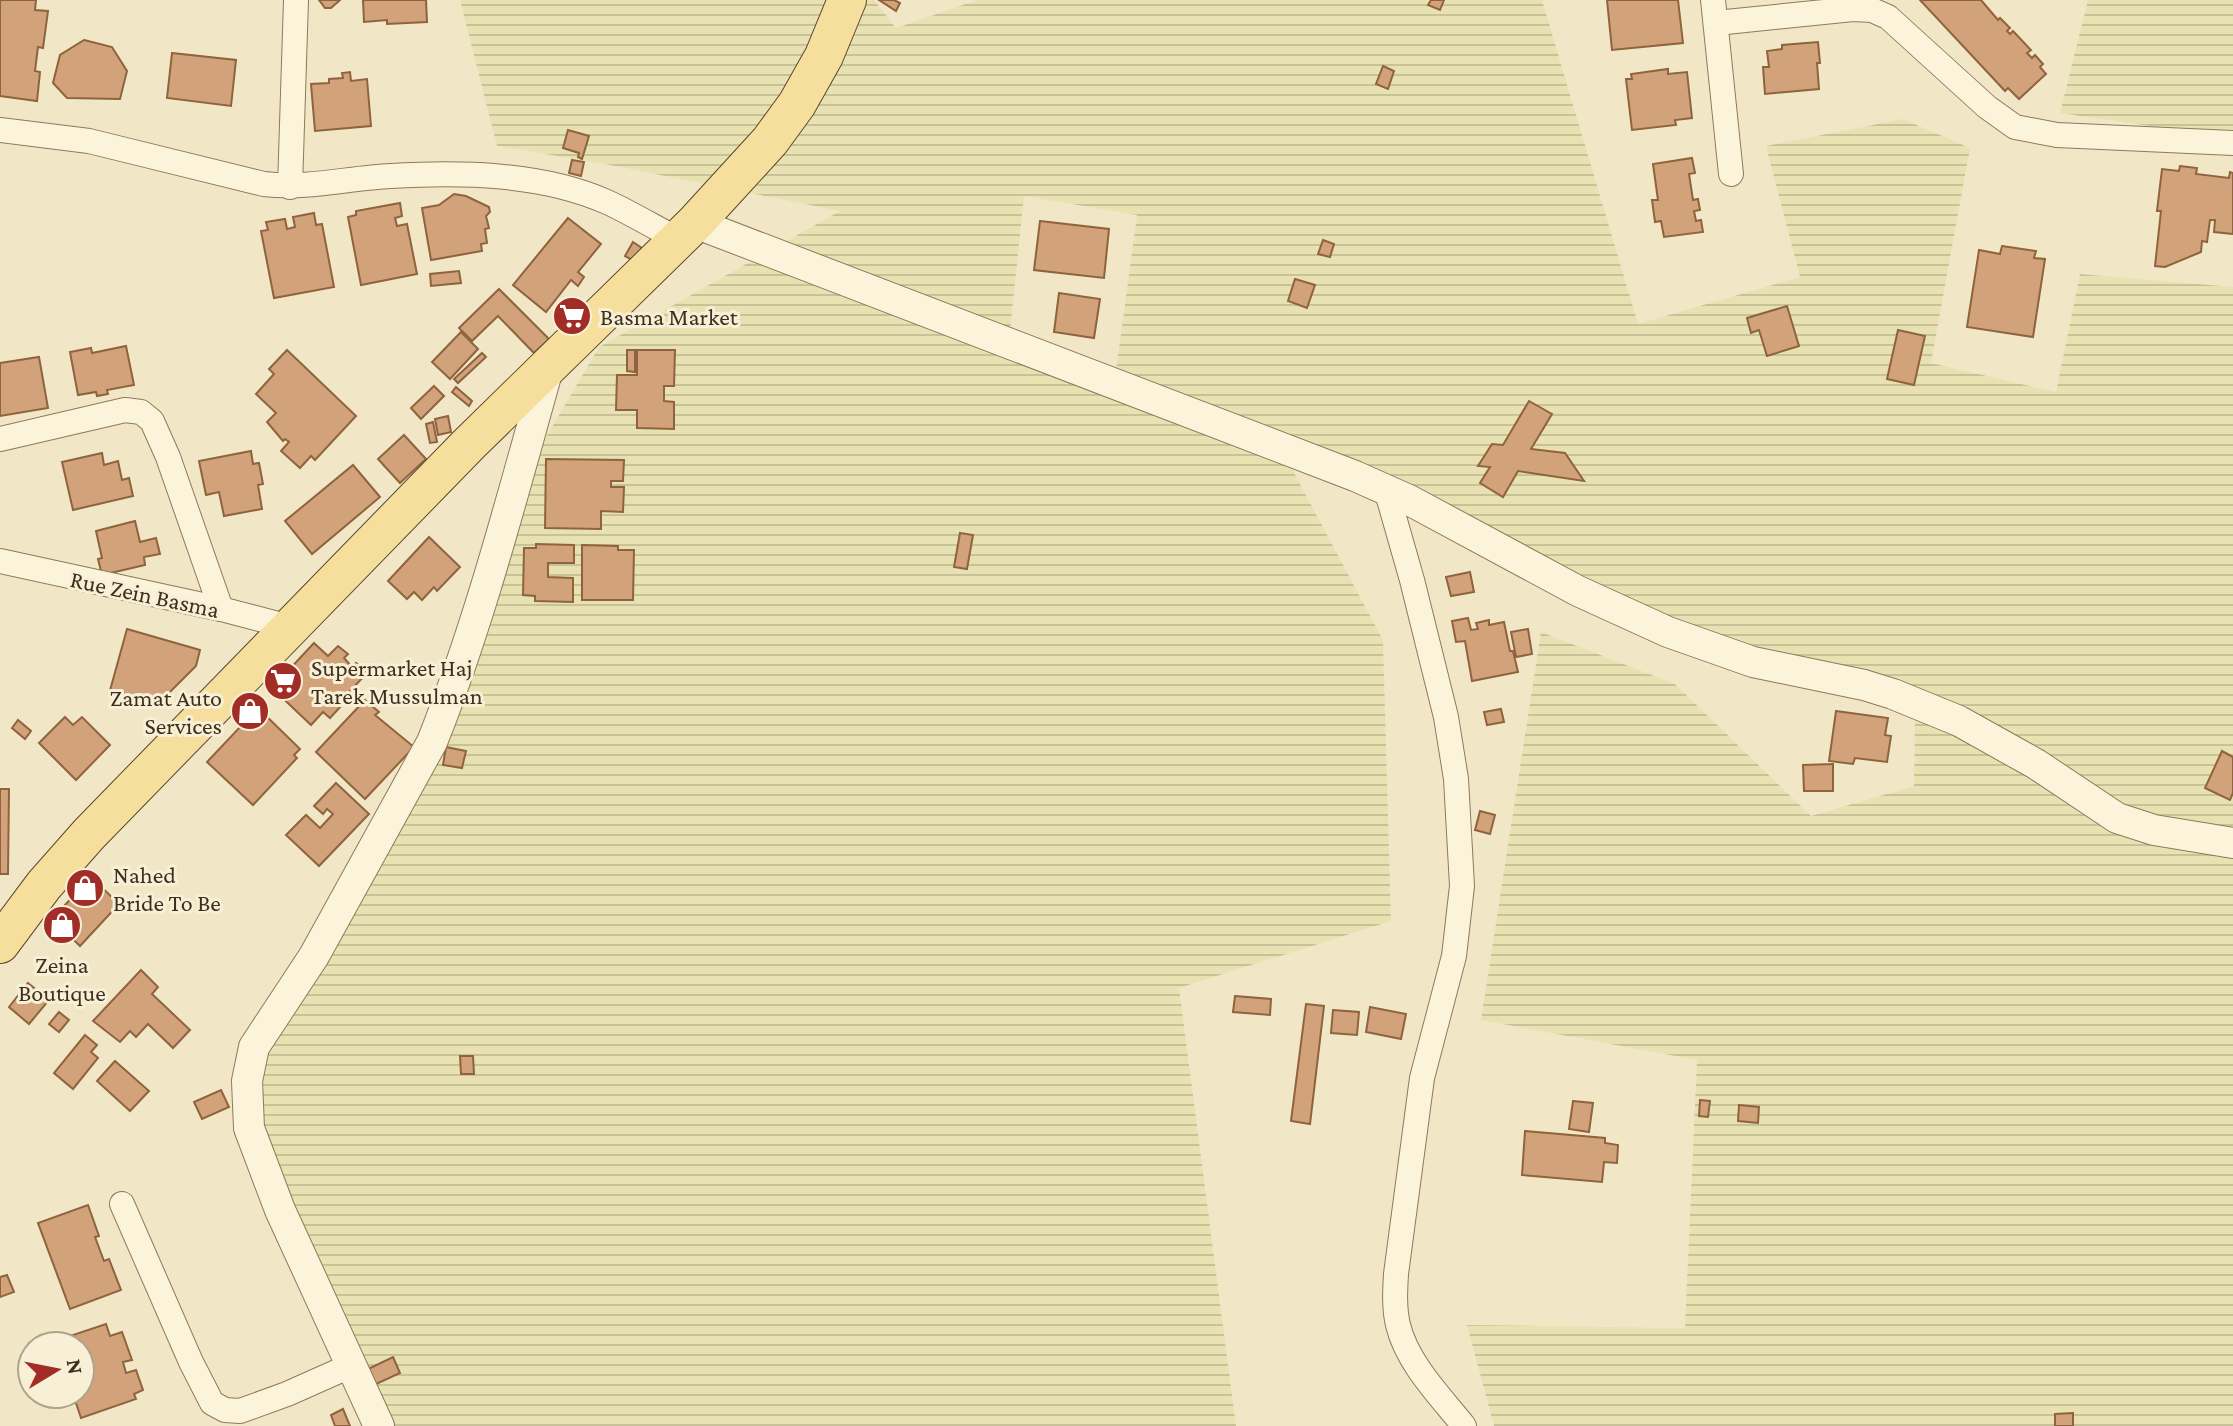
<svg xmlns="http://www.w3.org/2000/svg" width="2233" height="1426" viewBox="0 0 2233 1426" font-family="'Crimson Pro',serif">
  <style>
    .farmland { fill: url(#farmland-rules); fill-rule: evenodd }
    .building { fill: #d2a37a; stroke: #8f633e; stroke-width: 2 }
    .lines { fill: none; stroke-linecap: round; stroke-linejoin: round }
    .minor-casing { stroke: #8e795a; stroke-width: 26 }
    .tertiary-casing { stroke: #8e795a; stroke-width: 32 }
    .primary-casing { stroke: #5c462e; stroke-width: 40 }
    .minor { stroke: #fbf3da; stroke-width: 24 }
    .tertiary { stroke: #fbf3da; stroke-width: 30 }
    .primary { stroke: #f6df9c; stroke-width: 38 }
    .labels { text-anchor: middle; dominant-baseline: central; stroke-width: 6; stroke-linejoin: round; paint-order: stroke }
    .poi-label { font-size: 24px; fill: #3e2f1f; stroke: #f8f0d6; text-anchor: start }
    .street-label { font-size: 24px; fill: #3e2f1f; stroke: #f8f0d6 }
  </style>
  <defs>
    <pattern id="farmland-rules" width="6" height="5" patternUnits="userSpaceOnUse" patternTransform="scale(2)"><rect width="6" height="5" fill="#e8e2b3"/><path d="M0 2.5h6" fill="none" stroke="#c8c29a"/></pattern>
  </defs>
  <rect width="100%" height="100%" fill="#f1e7c6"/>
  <g class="farmland">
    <path d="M 460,0 L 874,0 L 896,28 L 977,0 L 1542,0 L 1638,324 L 1800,277 L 1766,146 L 1903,119 L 1970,148 L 1931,363 L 2056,392 L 2080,274 L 2233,287 L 2233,1426 L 1494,1426 L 1467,1325 L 1685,1328 L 1697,1060 L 1481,1020 L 1541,632 L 1675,684 L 1811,816 L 1914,786 L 1915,720 L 1549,567 L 1292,469 L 1383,640 L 1391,921 L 1179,988 L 1236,1426 L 376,1426 L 255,1123 L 255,1055 L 431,771 L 542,444 L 599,347 L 840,211 L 605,164 L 497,146 ZM 1024,196 L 1137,215 L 1115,378 L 1009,340 Z"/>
    <polygon points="2088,0 2233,0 2233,138 2060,113"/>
  </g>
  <g class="building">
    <polygon points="0,0 36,0 35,10 48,11 43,48 38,47 35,71 40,72 37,101 0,96"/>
    <polygon points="319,0 340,0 331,8 325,8"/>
    <polygon points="363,0 426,0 427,22 387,24 387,20 364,22"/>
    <polygon points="879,0 894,0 900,3 896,11"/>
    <polygon points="1431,0 1444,0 1440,10 1428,5"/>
    <polygon points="1607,0 1678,0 1683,43 1612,50"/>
    <polygon points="1920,0 1981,0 1998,20 2000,18 2010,28 2007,31 2010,34 2013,31 2031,50 2027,53 2032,58 2035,55 2043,64 2040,67 2046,74 2019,99 2008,88 2005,91"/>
    <polygon points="84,40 112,47 127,71 120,99 67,98 53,83 60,55"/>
    <polygon points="1818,42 1820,63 1817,63 1819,89 1765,94 1763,67 1769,67 1767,51 1782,49 1782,45"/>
    <polygon points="172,53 236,60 231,106 167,98"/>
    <polygon points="1383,66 1394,71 1388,89 1376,84"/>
    <polygon points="1668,69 1668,74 1687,72 1692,118 1675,120 1676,125 1632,130 1626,79 1632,79 1631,74"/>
    <polygon points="350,72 351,81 367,79 371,126 315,131 311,84 329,83 329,79 343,78 342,73"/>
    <polygon points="568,130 589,136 582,159 578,157 579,153 563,148"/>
    <polygon points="1692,158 1695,173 1689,174 1693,200 1698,199 1700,210 1694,211 1696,221 1701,220 1703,232 1664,237 1661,221 1655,222 1652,200 1658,200 1653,164"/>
    <polygon points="572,160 584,162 581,176 569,173"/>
    <polygon points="2180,166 2197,168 2196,174 2229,178 2230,172 2233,173 2233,234 2214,232 2215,220 2210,220 2207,242 2202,241 2201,252 2165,267 2155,266 2161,211 2157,211 2162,169 2179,171"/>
    <polygon points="454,194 466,196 489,207 490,212 486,216 489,228 485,229 487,243 481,244 482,251 431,260 422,208 439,205"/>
    <polygon points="400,203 402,216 395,218 397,226 407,224 417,274 361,285 348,217 356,215 356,211"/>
    <polygon points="314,213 316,225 322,224 334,287 274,298 261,231 268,230 266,222 285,219 287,229 295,227 293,217"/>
    <polygon points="568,218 601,244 578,272 584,277 578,286 571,280 546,312 513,285"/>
    <polygon points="1040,221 1109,229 1104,278 1034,270"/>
    <polygon points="1323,240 1334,244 1330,257 1318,254"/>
    <polygon points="633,242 642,248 634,261 625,256"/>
    <polygon points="2002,246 2036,251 2034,258 2045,259 2033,337 1967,327 1979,250 2000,254"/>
    <polygon points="459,271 461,283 431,286 430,274"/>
    <polygon points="1295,279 1315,285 1307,308 1288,301"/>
    <polygon points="499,289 549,339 534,353 498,316 472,341 459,328"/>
    <polygon points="1059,293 1100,299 1094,338 1054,332"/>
    <polygon points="1787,306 1799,346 1767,356 1759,330 1751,333 1747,318"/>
    <polygon points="1898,330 1925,336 1914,385 1887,379"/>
    <polygon points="461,332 478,349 450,379 432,362"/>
    <polygon points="126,346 134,385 107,390 108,394 97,396 96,392 78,395 70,352 91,348 92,353"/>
    <polygon points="287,350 356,416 315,460 311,456 300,468 281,451 289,442 285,439 283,441 267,422 276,413 256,394 274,374 269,369"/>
    <polygon points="627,350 635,350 635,372 627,371"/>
    <polygon points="637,350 675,350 674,386 664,386 664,401 674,402 674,429 637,428 637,410 616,410 617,375 637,375"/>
    <polygon points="482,353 486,357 458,383 454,379"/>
    <polygon points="39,357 48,408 0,416 0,363"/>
    <polygon points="434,386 444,396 421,419 411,408"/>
    <polygon points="456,387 472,401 469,406 452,392"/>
    <polygon points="1529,401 1552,414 1531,449 1565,453 1584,481 1518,471 1503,497 1480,483 1490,467 1478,466 1492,444 1503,445"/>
    <polygon points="448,416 451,432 438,435 435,419"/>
    <polygon points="433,422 437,442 430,443 426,424"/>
    <polygon points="404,435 426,459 400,483 378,459"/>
    <polygon points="251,451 253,464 259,463 263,484 258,485 262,509 224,516 219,492 206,495 199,461"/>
    <polygon points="102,453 104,465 118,461 122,480 129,478 133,496 73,510 62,462"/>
    <polygon points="546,459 624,460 623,481 611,481 611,487 624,487 623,512 601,511 601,529 545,528"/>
    <polygon points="353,465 380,497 312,554 285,521"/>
    <polygon points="135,521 140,542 156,538 160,554 144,557 145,565 102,575 98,559 102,558 96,531"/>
    <polygon points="960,533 973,535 967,569 954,567"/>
    <polygon points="429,537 460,567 437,591 434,587 422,600 414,592 407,599 388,581"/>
    <polygon points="536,544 574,545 574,563 548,563 548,577 573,578 573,602 535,601 535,596 523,595 524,548 536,548"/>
    <polygon points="582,545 618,546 618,550 634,550 633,600 582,600"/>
    <polygon points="1470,572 1474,592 1451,596 1446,577"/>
    <polygon points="1468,618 1471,630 1478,629 1476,623 1489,620 1489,625 1504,622 1510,651 1513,651 1518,672 1472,681 1465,641 1456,642 1452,621"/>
    <polygon points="127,629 200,650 196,666 155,707 109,694"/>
    <polygon points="1528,629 1532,654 1516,657 1511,632"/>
    <polygon points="314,643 328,656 338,646 348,654 344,658 352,667 356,663 367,673 350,691 353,693 330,718 323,712 311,725 272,688"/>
    <polygon points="365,700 379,712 375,715 414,747 365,799 316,752"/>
    <polygon points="258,708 300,749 294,755 297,758 253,805 207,762"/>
    <polygon points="1501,709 1504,722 1487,725 1484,712"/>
    <polygon points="1836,711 1888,718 1885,735 1891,736 1887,762 1855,758 1853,764 1829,761"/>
    <polygon points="65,717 73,725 82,717 110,745 76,780 39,743"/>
    <polygon points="18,720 31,731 25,739 12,728"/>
    <polygon points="446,747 466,751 462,768 443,765"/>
    <polygon points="2222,751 2233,757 2233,793 2230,800 2205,788"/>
    <polygon points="1833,764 1833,791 1804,791 1803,765"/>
    <polygon points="336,783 369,814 319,866 286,835 306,815 320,828 333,814 327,809 323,814 314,806"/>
    <polygon points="0,789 9,789 8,874 0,874"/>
    <polygon points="1480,811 1495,815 1490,834 1475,830"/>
    <polygon points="91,877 119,904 80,946 52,919"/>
    <polygon points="141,970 158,987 152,994 190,1030 173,1048 148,1024 136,1037 130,1031 120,1042 93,1021"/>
    <polygon points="28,983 49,1000 29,1024 9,1007"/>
    <polygon points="1235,996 1271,999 1270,1015 1233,1012"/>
    <polygon points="1306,1004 1324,1006 1310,1124 1291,1121"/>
    <polygon points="1370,1007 1406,1014 1401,1039 1366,1032"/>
    <polygon points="1333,1010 1359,1012 1357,1035 1331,1033"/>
    <polygon points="59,1012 69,1020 59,1032 49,1024"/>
    <polygon points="85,1035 97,1045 91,1052 98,1058 73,1089 54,1073"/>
    <polygon points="460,1056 473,1056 474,1074 461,1074"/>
    <polygon points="115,1061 149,1091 130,1111 97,1081"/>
    <polygon points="221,1090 229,1107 202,1119 194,1102"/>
    <polygon points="1700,1100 1710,1101 1708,1117 1699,1116"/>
    <polygon points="1573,1101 1593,1103 1589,1132 1569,1129"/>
    <polygon points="1739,1105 1759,1107 1758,1123 1738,1121"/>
    <polygon points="1525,1131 1605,1138 1605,1143 1618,1145 1617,1163 1604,1162 1602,1182 1522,1175"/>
    <polygon points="88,1205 99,1236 95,1237 104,1261 109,1259 121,1290 70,1309 38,1223"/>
    <polygon points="7,1275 14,1292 0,1297 0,1277"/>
    <polygon points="106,1324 110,1336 122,1332 132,1360 123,1362 126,1373 136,1370 143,1390 134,1394 136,1399 81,1418 73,1394 80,1394 80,1346 57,1346 55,1341"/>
    <polygon points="393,1357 400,1373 374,1385 366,1370"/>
    <polygon points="343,1409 350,1426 335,1426 331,1415"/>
    <polygon points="2073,1413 2073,1426 2055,1426 2055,1414"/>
  </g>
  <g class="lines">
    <defs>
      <g id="minor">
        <polyline points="1713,0 1731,174"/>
        <polyline points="1716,23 1853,9 1872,10 1888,17 1987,107 2015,127 2057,135 2233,143"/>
        <path d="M 0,130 L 89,141 L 264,184 C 308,189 348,178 391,176 C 461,172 542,173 607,202 C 631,213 654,227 677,239"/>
        <polyline points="290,187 296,0"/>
        <polyline points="0,439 125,410 141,412 152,421 168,457 221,609"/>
        <path d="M 1386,489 L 1412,580 L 1446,717 L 1456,779 L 1462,886 L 1454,956 L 1422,1078 L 1396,1274 C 1395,1291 1394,1308 1398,1325 C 1407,1363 1440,1396 1464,1426"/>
        <polyline points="0,561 221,609 290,627"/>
        <polyline points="122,1204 191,1362 212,1403 225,1410 240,1411 287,1394 350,1366"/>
      </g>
      <g id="tertiary">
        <polyline points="695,223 1355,476 1409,500 1578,591 1668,632 1753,662 1864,685 1893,694 1959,721 2036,764 2117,818 2154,830 2233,843"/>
        <path d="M 379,1426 L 280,1210 L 249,1128 L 247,1081 L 254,1047 L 314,956 L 432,742 C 480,622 513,493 548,369"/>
      </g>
      <polyline id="primary" points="0,944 44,885 89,834 469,444 695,223 770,141 797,104 824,56 847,0"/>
    </defs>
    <use href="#minor" class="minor-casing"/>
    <use href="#tertiary" class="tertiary-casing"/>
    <use href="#primary" class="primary-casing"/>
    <use href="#minor" class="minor"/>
    <use href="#tertiary" class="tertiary"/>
    <use href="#primary" class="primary"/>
  </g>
  <defs>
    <symbol id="supermarket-disc" viewBox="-11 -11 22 22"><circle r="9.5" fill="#a22c26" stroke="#f8f0d6"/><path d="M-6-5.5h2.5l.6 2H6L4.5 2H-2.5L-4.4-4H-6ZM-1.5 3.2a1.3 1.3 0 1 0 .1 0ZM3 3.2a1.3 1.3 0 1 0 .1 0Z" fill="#fff"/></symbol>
    <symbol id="shop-disc" viewBox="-11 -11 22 22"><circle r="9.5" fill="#a22c26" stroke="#f8f0d6"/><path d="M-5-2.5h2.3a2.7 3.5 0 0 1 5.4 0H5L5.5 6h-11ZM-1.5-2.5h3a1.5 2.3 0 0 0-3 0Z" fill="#fff"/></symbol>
  </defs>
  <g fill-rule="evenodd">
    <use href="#supermarket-disc" x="550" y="294" width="44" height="44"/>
    <use href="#supermarket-disc" x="261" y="659" width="44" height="44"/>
    <use href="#shop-disc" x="228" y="689" width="44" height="44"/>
    <use href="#shop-disc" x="63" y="866" width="44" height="44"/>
    <use href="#shop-disc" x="40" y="903" width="44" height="44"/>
  </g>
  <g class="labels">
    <g class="poi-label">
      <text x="600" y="316">Basma Market</text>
      <text x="311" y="667">Supermarket Haj<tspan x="311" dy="28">Tarek Mussulman</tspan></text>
      <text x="222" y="697" text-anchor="end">Zamat Auto<tspan x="222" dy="28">Services</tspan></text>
      <text x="113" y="874">Nahed<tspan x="113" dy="28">Bride To Be</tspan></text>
      <text x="62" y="964" text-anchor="middle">Zeina<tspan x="62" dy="28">Boutique</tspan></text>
    </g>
    <g class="street-label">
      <text transform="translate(145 594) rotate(12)">Rue Zein Basma</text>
    </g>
  </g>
  <g transform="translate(56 1370) rotate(80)"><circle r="38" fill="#f8f0d6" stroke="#aea38d" stroke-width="2"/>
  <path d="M0-6L14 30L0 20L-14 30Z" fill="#a22c26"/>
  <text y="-12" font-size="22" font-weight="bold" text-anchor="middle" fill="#3e2f1f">N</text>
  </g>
</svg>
